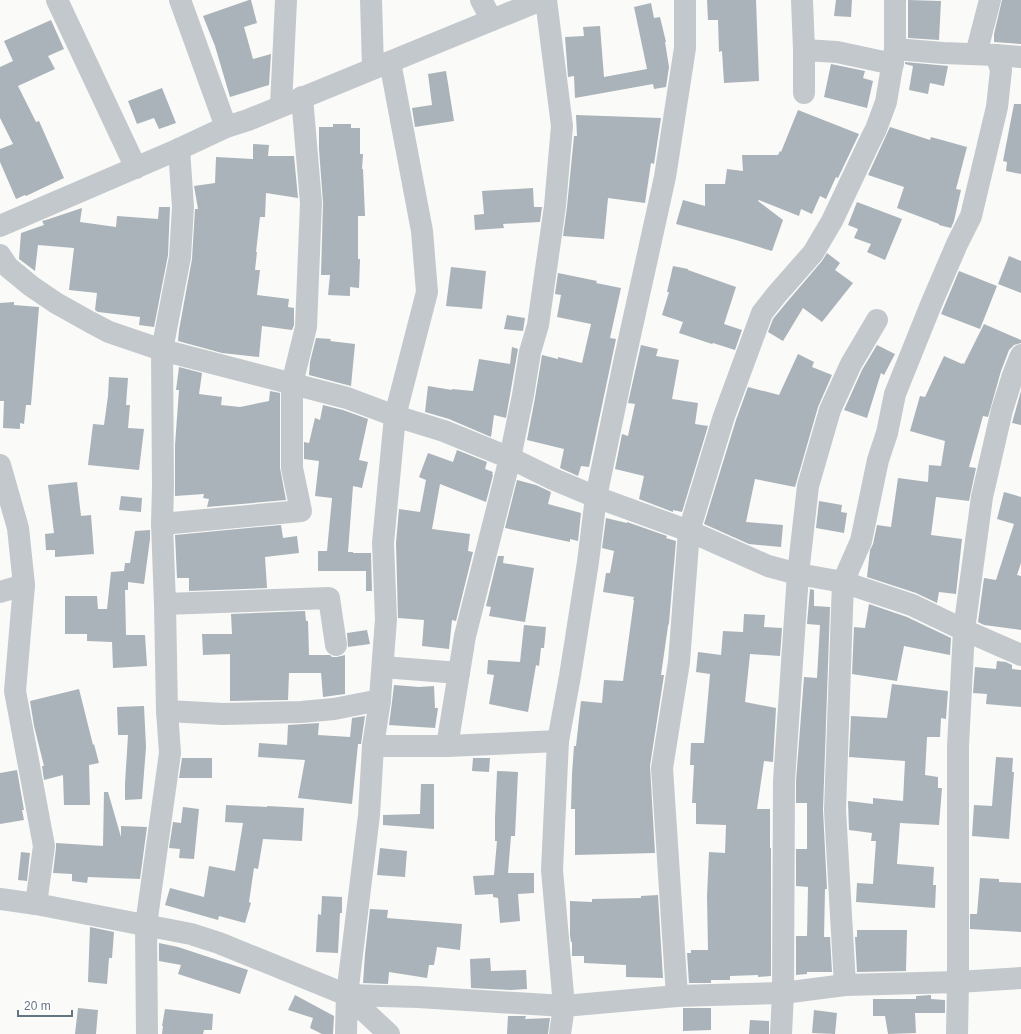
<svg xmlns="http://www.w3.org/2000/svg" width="1021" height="1034" viewBox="0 0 1021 1034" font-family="Helvetica,sans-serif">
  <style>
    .building { fill: #aab3b9 }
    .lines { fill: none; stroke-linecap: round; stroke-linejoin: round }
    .minor { stroke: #c3c8cc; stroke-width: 22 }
  </style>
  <rect width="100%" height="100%" fill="#fafaf8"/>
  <g class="building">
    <polygon points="249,0 251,0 257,23 244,27 253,59 271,54 269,85 230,97 215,46 203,16"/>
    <polygon points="707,0 756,0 759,81 724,83 722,51 719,52 718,20 708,20"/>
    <polygon points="836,0 852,0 851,17 834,16"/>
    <polygon points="908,0 941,1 939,40 908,38"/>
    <polygon points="1002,0 1021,0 1021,44 994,42 994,34"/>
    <polygon points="651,3 654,18 660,17 666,42 665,42 669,67 666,87 654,89 653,84 575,98 574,76 568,77 565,37 584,36 583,27 600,26 604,77 647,69 634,7"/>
    <polygon points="51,20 64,49 48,56 55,69 18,86 36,122 39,121 64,178 26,196 25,195 16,199 0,162 0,149 13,144 0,118 0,67 13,61 4,41"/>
    <polygon points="905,62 948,66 944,86 930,83 928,94 909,90 913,66 905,64"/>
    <polygon points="831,64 865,71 863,78 873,81 867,108 824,97"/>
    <polygon points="446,71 454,121 415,127 412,108 432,105 428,74"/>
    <polygon points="162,88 176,123 159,129 154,118 137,124 128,101"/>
    <polygon points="1014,104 1021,104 1021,174 1006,171 1007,162 1003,161"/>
    <polygon points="798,110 859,134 838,178 836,177 826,199 820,196 812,214 801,209 799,216 759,200 758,201 783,220 772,251 736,240 676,224 683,200 705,206 705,184 725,184 727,169 743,171 742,155 778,155 780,151 781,152"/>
    <polygon points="576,115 661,118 654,164 651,163 645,203 608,198 604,239 563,236 567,207 574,136 577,136"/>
    <polygon points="333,124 351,124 351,128 360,128 360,154 363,154 362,169 363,169 365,216 358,216 358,259 360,259 359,288 350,287 350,296 328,295 330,275 321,275 323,203 319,149 319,127 333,127"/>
    <polygon points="890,127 930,140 931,137 967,147 956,189 961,190 954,221 951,228 939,225 939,224 897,208 904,187 868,175"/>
    <polygon points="253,144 269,145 268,156 294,156 298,198 266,193 265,217 260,217 256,252 257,252 255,270 260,270 257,295 289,299 288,307 294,308 294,325 292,330 262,326 259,357 222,353 178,341 179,330 192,259 195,209 198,209 194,186 215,183 216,157 253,159"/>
    <polygon points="533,188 534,207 542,207 540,222 503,224 504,228 475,230 474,215 484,214 482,191"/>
    <polygon points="857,202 902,219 885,260 867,252 871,244 854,238 858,229 848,225"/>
    <polygon points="159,207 170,207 168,255 154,327 139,325 140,317 98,312 95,310 97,293 69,290 74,248 38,245 35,271 19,259 21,233 44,225 42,221 49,219 82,208 80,222 116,227 117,216 158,219"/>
    <polygon points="827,253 840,263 835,270 853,283 822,322 803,308 783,341 768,332 773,319 787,302 822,261"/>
    <polygon points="1009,256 1021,261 1021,293 998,284"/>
    <polygon points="673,266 688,269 688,270 736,287 724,324 742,330 735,350 713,343 712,344 679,333 683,322 662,315 669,292 667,292"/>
    <polygon points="451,267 486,271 482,309 446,306"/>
    <polygon points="959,271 997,286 980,329 941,314"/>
    <polygon points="558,273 597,281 596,283 621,288 610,338 616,339 589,467 581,466 578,476 560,468 564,449 527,440 535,398 542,355 558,359 558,357 582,363 591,324 557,317 561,295 555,294"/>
    <polygon points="14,302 14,305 39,307 31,405 26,405 24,424 20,423 20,429 3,428 4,401 0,401 0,303"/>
    <polygon points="507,315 525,318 523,331 504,329"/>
    <polygon points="984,324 1021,340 1021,343 1014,345 1009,350 1001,371 988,417 983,416 969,467 976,468 969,501 936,497 931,535 962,539 956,594 939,592 937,603 916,593 867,577 870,550 873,544 877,525 891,527 898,478 928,482 929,465 941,466 945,441 910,431 920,396 925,397 944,356 962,364 962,363 964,364"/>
    <polygon points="316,338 331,339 330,341 355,344 351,386 309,375 310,362"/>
    <polygon points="641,345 658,349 656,356 679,360 672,399 698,403 695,424 708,426 682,512 673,510 673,512 639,499 644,476 615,469 622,434 628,436 635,404 628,403"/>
    <polygon points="877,345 895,354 884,375 881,373 867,418 844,410 862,370"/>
    <polygon points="512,347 518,349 506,418 494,415 491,437 449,419 425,412 428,386 452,390 452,389 473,391 479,359 510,364"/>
    <polygon points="798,354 814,362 812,367 832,375 818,407 795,487 755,479 746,522 783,525 781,547 749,544 704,524 736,420 748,387 779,395"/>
    <polygon points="179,367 202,373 199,394 222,397 221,405 240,407 269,401 270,391 280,393 280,468 286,500 207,507 209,499 203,498 204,494 175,496 175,445 179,390 176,390"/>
    <polygon points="109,377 128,378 126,405 130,405 128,428 144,429 139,470 88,465 93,424 104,425 108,396"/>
    <polygon points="1021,391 1021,425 1012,423"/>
    <polygon points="323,405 343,410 368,419 359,460 368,462 362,488 353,486 348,552 353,552 353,553 371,553 372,591 366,591 366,571 318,571 318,551 327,551 332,498 315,496 319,461 304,459 304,442 309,443 315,418 320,420"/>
    <polygon points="457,450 487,462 485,469 493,472 492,474 493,475 486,502 440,484 432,529 470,534 468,551 473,552 456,621 452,620 449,649 422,646 424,620 398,618 396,543 399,509 420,512 426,480 419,477 428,453 453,462"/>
    <polygon points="517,480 536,485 551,492 548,504 581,513 578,541 570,539 570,542 505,528"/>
    <polygon points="77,482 81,516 91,515 94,554 55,557 55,550 46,550 45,534 54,533 48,485"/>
    <polygon points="1004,492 1021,497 1021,563 1017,575 1021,576 1021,630 984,625 978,622 984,578 996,580 1014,524 997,519"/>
    <polygon points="121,496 142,498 141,512 119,510"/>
    <polygon points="819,501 842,505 841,512 847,513 844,533 816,528"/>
    <polygon points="606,518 627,523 627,522 667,536 666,538 676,541 669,623 668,626 661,675 664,675 650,766 655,853 575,855 575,809 571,809 572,774 574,746 576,746 581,701 602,703 604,680 623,681 634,600 633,600 634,597 603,592 606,573 610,573 614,551 602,548"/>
    <polygon points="281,525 283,538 297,536 299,553 265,557 267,588 189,591 189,578 177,578 175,535"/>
    <polygon points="150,530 150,539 144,584 128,582 128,590 125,590 126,635 145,635 147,666 113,668 112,642 87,641 87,634 65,634 65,596 97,596 98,609 107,609 111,572 124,571 125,563 130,563 135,531"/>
    <polygon points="498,556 504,556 503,563 534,568 525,622 489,616 491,607 486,606"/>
    <polygon points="810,589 814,590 814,606 830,607 823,810 827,889 825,889 824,937 830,937 832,972 807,972 807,974 796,975 796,936 807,936 808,887 796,886 796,849 807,849 807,803 796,803 796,781 804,677 817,678 820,625 807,624"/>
    <polygon points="869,604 907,617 951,638 950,655 904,646 897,681 852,674 854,627 865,628"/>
    <polygon points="305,611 306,621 308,621 309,655 330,655 332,657 337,657 345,655 345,694 323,697 321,673 289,673 288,700 230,701 230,654 203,655 202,634 232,634 231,614"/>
    <polygon points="744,614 765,615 764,627 782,628 780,656 750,654 745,702 776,708 773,762 764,761 757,809 770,809 770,848 771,848 771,976 758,977 758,975 730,976 730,980 711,980 711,983 689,983 687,953 691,953 691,950 708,950 707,896 709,852 725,853 726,825 696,824 696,803 692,803 694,765 690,765 691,743 704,743 710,674 696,672 698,652 721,655 723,631 743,632"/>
    <polygon points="524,625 546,627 544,648 541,648 539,666 536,665 528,712 489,704 494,675 487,674 488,660 520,662"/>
    <polygon points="367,630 370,644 348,647 347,633"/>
    <polygon points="997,661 1006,662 1012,665 1012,669 1021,670 1021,707 986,704 987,694 973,693 975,667 996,669"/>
    <polygon points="892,684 948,691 946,719 941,718 940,737 927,737 925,775 938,777 938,788 942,788 939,825 900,823 897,864 934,867 933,885 936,885 935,908 856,902 857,883 873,884 876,841 871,841 872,833 849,830 848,801 873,804 873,798 903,801 905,761 849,757 851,716 887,718"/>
    <polygon points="394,685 419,687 434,686 435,708 438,708 435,728 389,725 392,702"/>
    <polygon points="79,689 93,745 94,744 99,763 89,765 90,805 64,805 63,775 44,780 42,766 44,766 34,726 30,701"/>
    <polygon points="144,706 146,747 142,799 125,800 125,784 128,735 118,735 117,707"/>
    <polygon points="365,716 361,744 358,744 352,804 298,798 305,760 258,757 259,743 287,745 288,725 319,723 318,735 350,737 352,718"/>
    <polygon points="996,757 1013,758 1012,772 1014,772 1009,839 972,836 974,805 992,806"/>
    <polygon points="182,758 212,758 212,778 179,778"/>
    <polygon points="473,758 490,758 489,772 472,771"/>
    <polygon points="17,770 24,810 22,810 24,820 0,824 0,773"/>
    <polygon points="497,771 518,772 515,836 511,836 508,873 534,873 534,893 518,894 520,921 500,923 498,898 493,897 493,894 475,895 473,876 494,875 497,841 495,841 495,818"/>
    <polygon points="421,784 434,784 434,829 383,825 383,815 420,814"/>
    <polygon points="104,792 108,792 121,837 121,826 147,827 140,879 88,877 87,883 72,881 72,874 53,873 56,848 56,843 103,846"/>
    <polygon points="226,805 267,807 267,806 304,808 302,841 263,839 258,869 254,868 249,902 251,903 245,923 219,916 218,920 165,905 170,888 204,897 209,866 235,871 243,823 225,822"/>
    <polygon points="183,807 199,809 194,859 179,858 180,849 169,848 173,822 181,823"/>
    <polygon points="380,848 407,851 405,877 377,875"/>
    <polygon points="21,852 30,853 27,881 18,880"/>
    <polygon points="980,878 999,879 999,882 1021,883 1021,932 970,929 970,914 977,914"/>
    <polygon points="658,895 663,978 626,977 626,965 584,963 584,956 572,956 572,942 571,942 570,936 570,901 592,902 592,899 641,898 641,896"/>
    <polygon points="322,896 342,897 342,913 340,913 338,953 316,952 318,914 321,915"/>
    <polygon points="370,909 388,910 387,918 462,924 460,950 437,947 434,965 429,965 427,978 389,972 388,984 363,983 365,954"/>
    <polygon points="90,927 114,932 112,958 109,958 107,984 88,982"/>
    <polygon points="857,930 907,930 906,971 857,972 855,937 857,937"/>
    <polygon points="159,943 178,947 248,970 240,994 178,974 181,965 159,961"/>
    <polygon points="490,958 491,971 526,970 527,989 511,990 471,988 470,959"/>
    <polygon points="295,995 334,1016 333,1034 322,1034 310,1028 313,1018 288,1010"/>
    <polygon points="931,995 931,999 945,1000 945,1013 915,1013 916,1033 888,1034 885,1016 873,1016 873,999 916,999 916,996"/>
    <polygon points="78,1008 98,1010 96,1034 75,1034"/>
    <polygon points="683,1008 711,1008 711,1030 683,1031"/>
    <polygon points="165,1009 213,1014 212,1030 204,1030 203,1034 162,1034 163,1026 162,1026"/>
    <polygon points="814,1010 837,1013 835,1034 812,1033"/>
    <polygon points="508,1016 526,1016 525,1019 550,1018 548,1034 507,1034"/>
    <polygon points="750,1020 769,1021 769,1034 749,1034"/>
  </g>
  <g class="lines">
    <g class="minor">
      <polyline points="57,0 136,168"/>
      <polyline points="180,0 226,127"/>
      <polyline points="371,0 373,68"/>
      <polyline points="481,0 492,20"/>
      <polyline points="802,0 804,50 804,93"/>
      <polyline points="895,49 943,53 996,55 1021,57"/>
      <polyline points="804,50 837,52 893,64"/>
      <polyline points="976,54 990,0"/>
      <polyline points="281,106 286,0"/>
      <polyline points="0,226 179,149 226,127 248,120 541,0"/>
      <polyline points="0,255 8,267 31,286 56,303 90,322 109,332 162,350 347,398 395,416 444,431 510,458 553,479 596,497 689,531 768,566 798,574 843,582 912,605 964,630 1021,655"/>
      <polyline points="0,465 18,528 24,585 15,691 44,846 36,904"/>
      <polyline points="162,524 301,511 292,468 292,384 306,327 311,203 302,97"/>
      <polyline points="0,592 24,585"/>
      <polyline points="165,604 329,598 336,645"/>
      <polyline points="383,667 459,673"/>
      <polyline points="167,711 223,714 301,712 334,709 380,700"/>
      <polyline points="373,746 447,746 558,741"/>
      <polyline points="447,746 465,636 510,458 523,395 530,352 538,325 555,206 562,126 546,0"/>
      <polyline points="0,899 36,904 191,934 219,943 347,995 389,1034"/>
      <polyline points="845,985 835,810 843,582 861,541 878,460 887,433 895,394 932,302 957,244 971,216 997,107 1001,70 996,55"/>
      <polyline points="347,995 418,997 564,1006 677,996 783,993 845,985 958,982 1021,978"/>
      <polyline points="677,996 662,768 679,662 689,531 724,416 762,313 777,294 813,253 832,221 869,143 876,129 886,102 895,49 895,0"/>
      <polyline points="147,1034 146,925 170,753 167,711 165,604 162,524 163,486 162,350 180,257 183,207 179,149"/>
      <polyline points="346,1034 347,995 369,815 373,746 380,700 381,685 386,619 383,543 395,416 427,292 422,231 390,62"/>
      <polyline points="560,1034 564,1006 552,870 558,741 570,676 588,562 596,497 625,358 665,177 685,48 685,0"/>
      <polyline points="781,1034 783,993 784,781 798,574 808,486 830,410 851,364 877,320"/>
      <polyline points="957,1034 958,982 958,746 964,630 982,497 1002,410 1013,375 1021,355"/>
    </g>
  </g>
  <path d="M18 1010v6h54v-6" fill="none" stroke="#657683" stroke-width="2"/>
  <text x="24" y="1010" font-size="12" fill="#657683" stroke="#ffffff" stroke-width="3" paint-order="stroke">20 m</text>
</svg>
